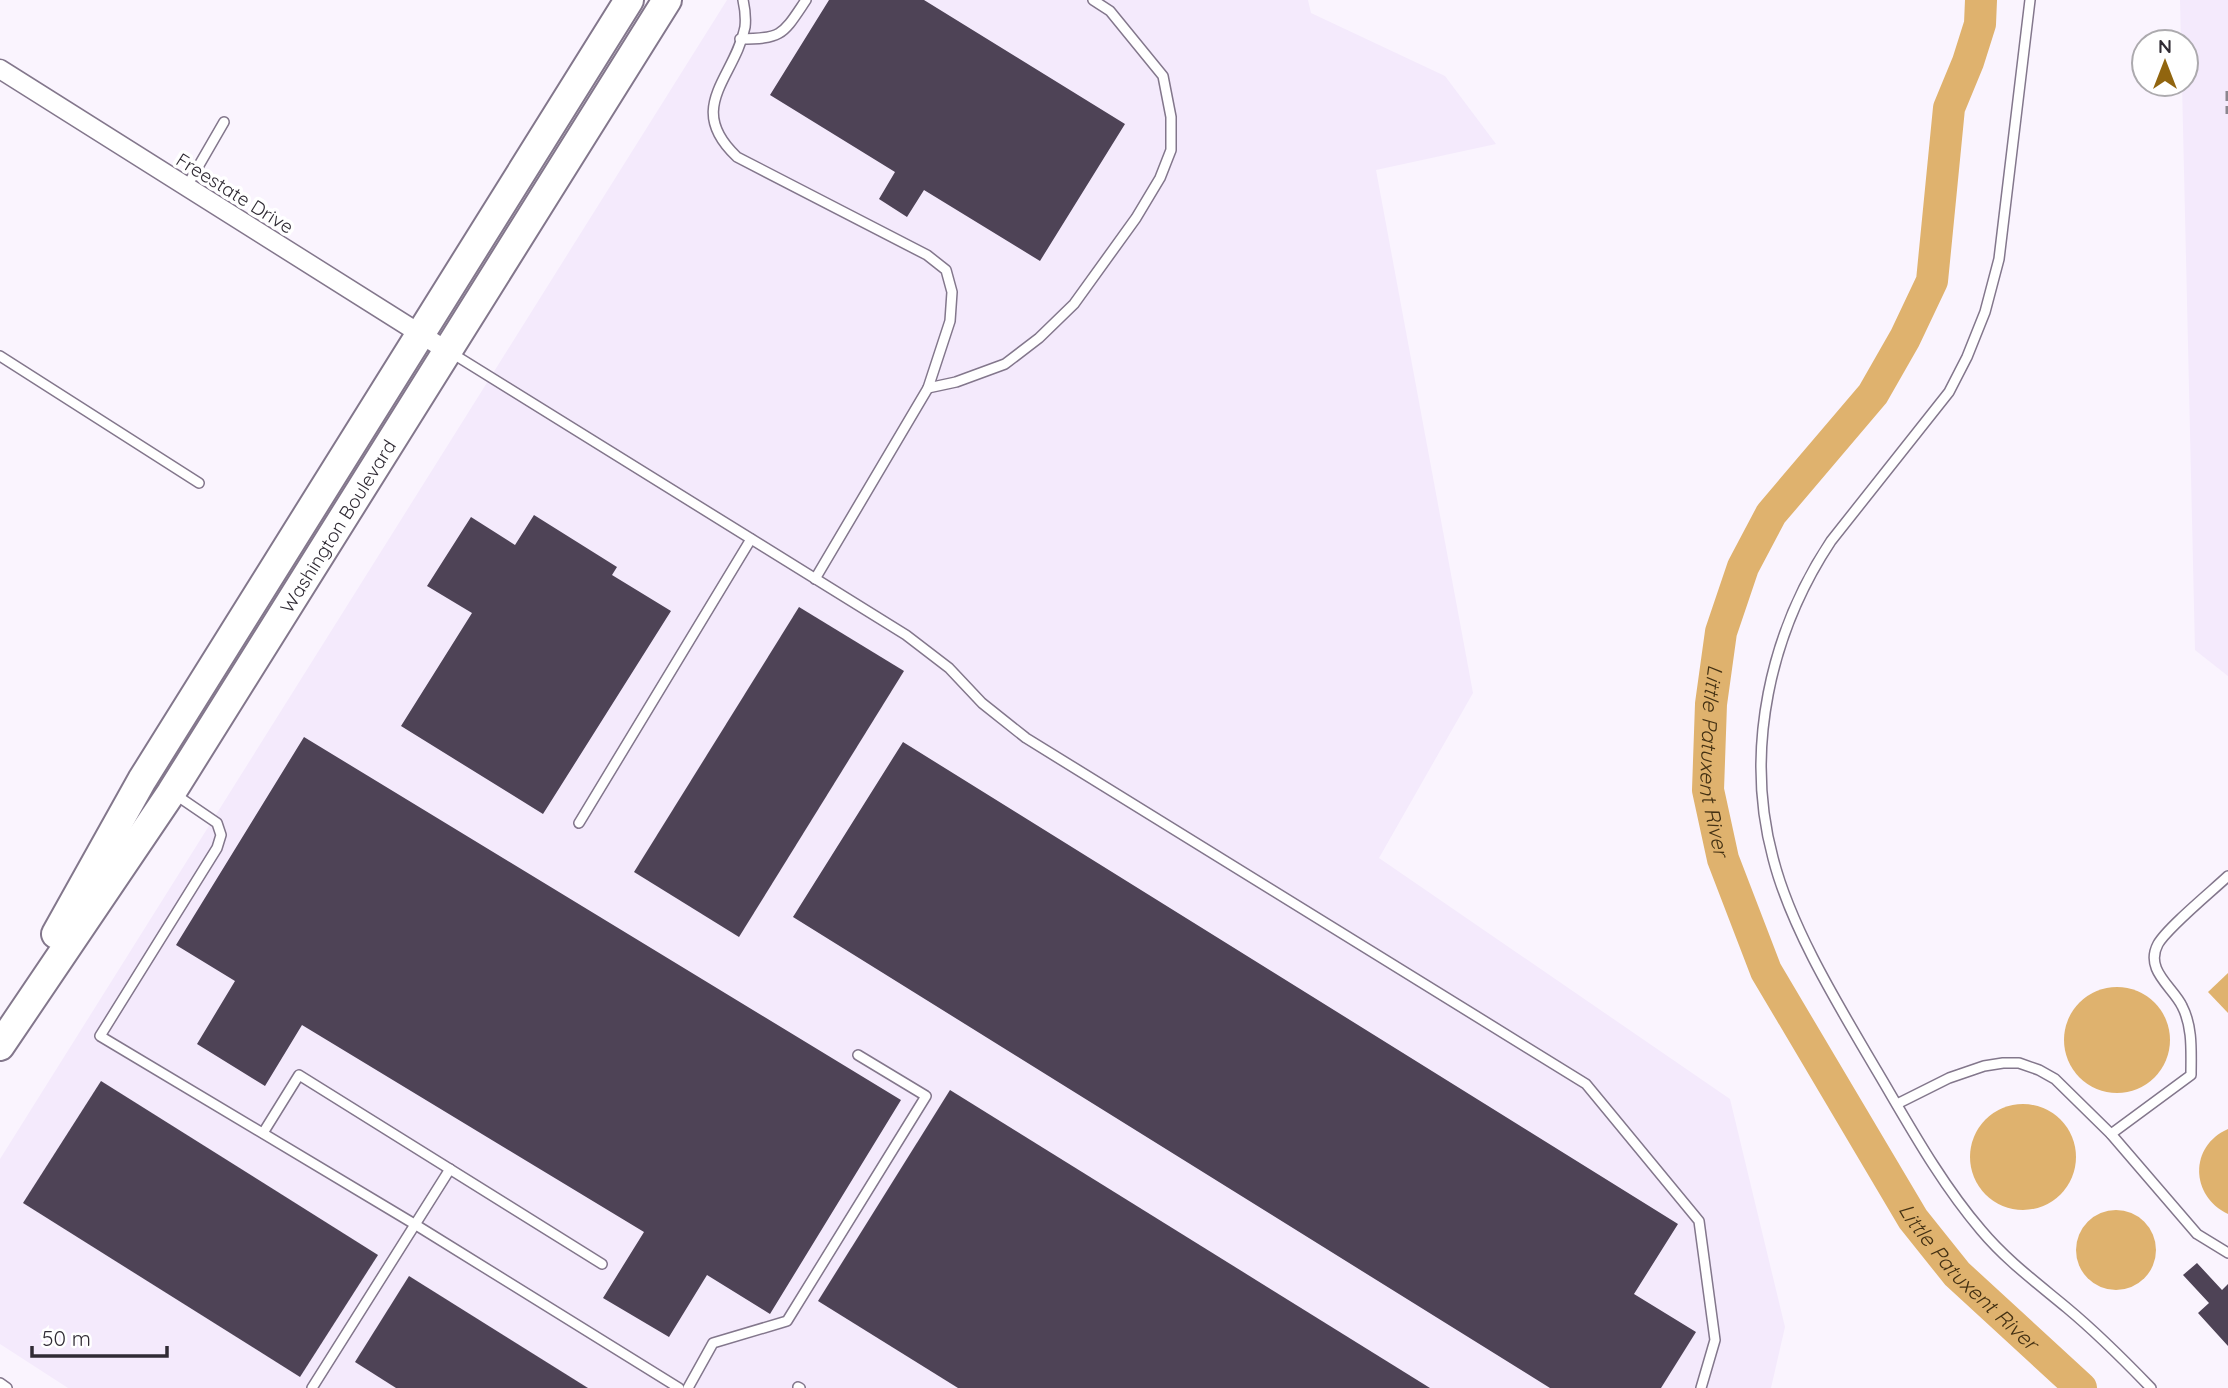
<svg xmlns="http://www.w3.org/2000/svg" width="2228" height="1388" viewBox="0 0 2228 1388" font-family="Quicksand,sans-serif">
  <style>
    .built { fill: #f4eafc }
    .water { fill: #dfb26e }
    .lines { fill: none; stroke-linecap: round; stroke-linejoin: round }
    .river { stroke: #dfb26e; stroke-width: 32 }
    .building { fill: #4e4356 }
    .service-casing { stroke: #83778c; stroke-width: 12 }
    .minor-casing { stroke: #83778c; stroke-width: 21 }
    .primary-casing { stroke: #83778c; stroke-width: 32 }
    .service { stroke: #fff; stroke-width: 9 }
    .minor { stroke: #fff; stroke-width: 18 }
    .primary { stroke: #fff; stroke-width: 28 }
    .rail { stroke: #8b868f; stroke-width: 5; stroke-dasharray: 10 5; stroke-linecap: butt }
    .labels { text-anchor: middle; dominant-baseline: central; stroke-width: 7; stroke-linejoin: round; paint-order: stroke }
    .street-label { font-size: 19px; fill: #302b34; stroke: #fff }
    .water-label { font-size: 21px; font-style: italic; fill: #443113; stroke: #fff }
  </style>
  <rect width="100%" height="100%" fill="#faf4fe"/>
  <g class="built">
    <polygon points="727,0 1308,0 1311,13 1445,76 1496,144 1376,170 1473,693 1379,858 1730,1099 1785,1327 1771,1388 68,1388 0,1344 0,1159"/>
    <polygon points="2180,0 2228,0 2228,676 2195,650 2182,84 2186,84 2186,42 2181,42"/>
  </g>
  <g class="water">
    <polygon points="2228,973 2228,1013 2208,992"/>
    <circle cx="2117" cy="1040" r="53"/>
    <circle cx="2023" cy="1157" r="53"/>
    <path d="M 2228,1129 L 2228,1214 C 2190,1196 2189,1146 2228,1129 Z"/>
    <circle cx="2116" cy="1250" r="40"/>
  </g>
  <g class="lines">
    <path class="river" id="s1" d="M 1981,0 L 1980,24 L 1968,62 L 1949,108 L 1932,281 L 1905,338 L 1873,394 L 1771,514 L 1743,567 L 1721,632 L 1711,704 L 1708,790 L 1723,859 L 1766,971 L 1913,1219 L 1957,1274 L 2081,1388"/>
  </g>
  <g class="building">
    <polygon points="829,0 924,0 1125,124 1040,261 924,190 907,217 879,199 895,172 770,95"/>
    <polygon points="534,515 617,567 612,575 671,611 543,814 401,726 472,613 427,586 471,517 515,545"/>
    <polygon points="799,607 904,671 739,937 634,872"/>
    <polygon points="304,737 901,1100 770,1314 707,1275 669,1337 603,1298 644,1232 302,1025 265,1086 197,1044 235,981 176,945"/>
    <polygon points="903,742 1678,1224 1634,1294 1696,1332 1661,1388 1550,1388 793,917"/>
    <polygon points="101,1081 378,1255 300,1377 23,1203"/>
    <polygon points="950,1090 1430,1388 958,1388 818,1301"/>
    <polygon points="2197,1263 2222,1290 2228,1284 2228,1346 2198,1313 2209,1303 2183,1275"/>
    <polygon points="409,1276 588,1388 396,1388 355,1362"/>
  </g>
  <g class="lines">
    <defs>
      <g id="service">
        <path d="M 743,0 C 745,9 746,18 745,27 C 735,78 684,107 737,157 L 927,255 L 946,270 L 952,292 L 950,321 L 928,388 L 815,579"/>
        <path d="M 2030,0 L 1999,259 L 1985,312 L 1967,357 L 1949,392 L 1831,541 C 1770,633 1744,750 1773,858 C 1791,929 1840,1008 1877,1071 C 1909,1125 1940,1182 1981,1230 C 2006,1260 2037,1283 2067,1308 C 2097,1333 2124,1360 2151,1388"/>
        <path d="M 740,39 C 783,39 783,34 806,0"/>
        <polyline points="187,186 224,122"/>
        <polyline points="450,352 906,635 949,668 982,703 1026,738 1586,1084 1699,1221 1715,1340 1701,1388"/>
        <polyline points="0,356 199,483"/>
        <polyline points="928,388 956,382 1005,364 1039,338 1074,304 1136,218 1160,178 1171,150 1171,117 1163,76 1110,11 1093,0"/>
        <polyline points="176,795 217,823 221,835 217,848 100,1036 416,1225 679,1388"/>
        <polyline points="579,823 751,539"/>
        <polyline points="1897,1104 1949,1078 1984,1066 2003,1063 2019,1063 2039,1070 2055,1079 2111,1134 2197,1234 2228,1253"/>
        <polyline points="263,1133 299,1075 602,1264"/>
        <path d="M 2111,1134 L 2191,1075 C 2191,1052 2193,1027 2182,1006 C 2173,987 2144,970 2158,944 C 2167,928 2212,891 2228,876"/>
        <polyline points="0,1383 7,1388"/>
        <polyline points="798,1387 800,1388"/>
        <polyline points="312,1388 450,1169"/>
        <polyline points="688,1388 713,1343 787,1321 926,1096 858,1055"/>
      </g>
      <polyline id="minor" points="0,69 449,352"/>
      <g id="primary">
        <polyline points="56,934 142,780 629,0"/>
        <path id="s2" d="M 0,1046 L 171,793 L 667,0"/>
      </g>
    </defs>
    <use href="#service" class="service-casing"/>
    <use href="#minor" class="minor-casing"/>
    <use href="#primary" class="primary-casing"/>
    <use href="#service" class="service"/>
    <use href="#minor" class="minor"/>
    <use href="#primary" class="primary"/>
    <polyline class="rail" points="2228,91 2228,114"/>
  </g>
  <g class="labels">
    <g class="street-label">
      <text transform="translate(235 193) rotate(32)">Freestate Drive</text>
      <text stroke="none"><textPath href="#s2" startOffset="620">Washington Boulevard</textPath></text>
    </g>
    <g class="water-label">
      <text stroke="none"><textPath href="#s1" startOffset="831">Little Patuxent River</textPath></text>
      <text stroke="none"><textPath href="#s1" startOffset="1419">Little Patuxent River</textPath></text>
    </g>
  </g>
  <g transform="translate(2165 63)"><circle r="33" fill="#ffffff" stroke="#acaaae" stroke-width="2"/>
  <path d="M0-5L12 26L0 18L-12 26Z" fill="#91650f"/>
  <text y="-10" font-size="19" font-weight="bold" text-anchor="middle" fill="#302b34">N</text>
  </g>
  <path d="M32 1346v10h135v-10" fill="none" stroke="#302b34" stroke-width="3.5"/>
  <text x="42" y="1346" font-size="21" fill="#302b34" stroke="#ffffff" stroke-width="5" paint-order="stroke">50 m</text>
</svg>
